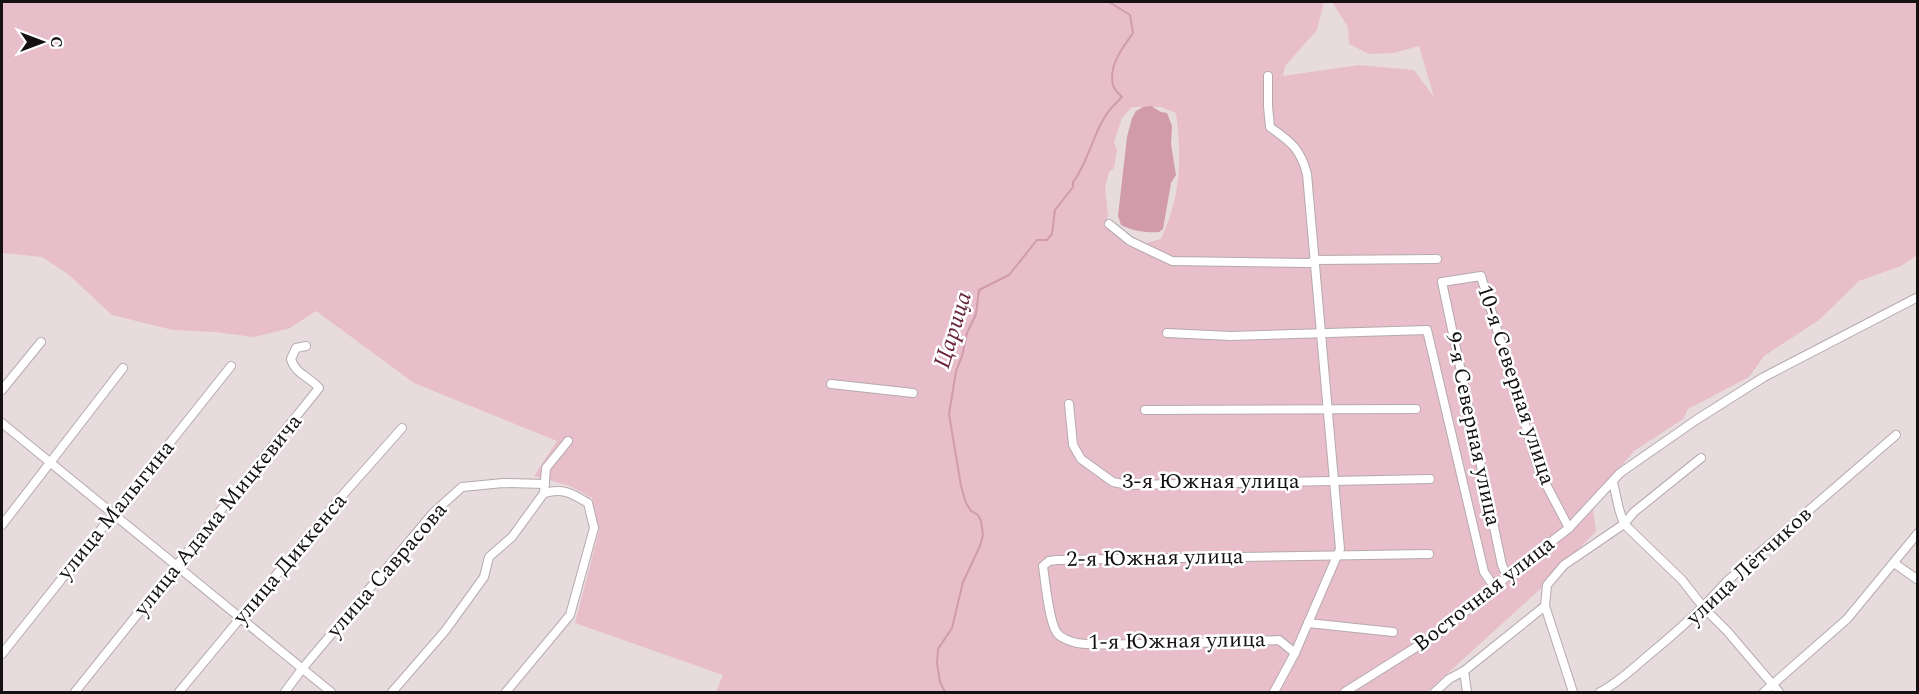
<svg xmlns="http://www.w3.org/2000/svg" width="1919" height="694" viewBox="0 0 1919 694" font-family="Spectral,serif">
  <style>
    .green { fill: #e7beca; fill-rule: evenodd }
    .water { fill: #d19bab }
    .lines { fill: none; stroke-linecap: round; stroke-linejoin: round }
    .stream { stroke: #d19bab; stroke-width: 2 }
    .minor-casing { stroke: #b6aaad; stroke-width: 10 }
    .minor { stroke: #fff; stroke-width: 8 }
    .labels { text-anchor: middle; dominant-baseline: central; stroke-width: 5; stroke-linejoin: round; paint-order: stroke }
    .street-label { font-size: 22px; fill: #151112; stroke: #fff }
    .water-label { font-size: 24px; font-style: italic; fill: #68273f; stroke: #fff }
  </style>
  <rect width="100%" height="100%" fill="#e8dbde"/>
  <path class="green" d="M 2,2 L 1324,2 L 1317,30 L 1285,66 L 1283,76 L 1359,65 L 1414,70 L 1434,97 L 1419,46 L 1394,53 L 1369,54 L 1349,44 L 1348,27 L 1332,2 L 1917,2 L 1917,255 L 1901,266 L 1859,281 L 1819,320 L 1764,356 L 1749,377 L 1688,409 L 1683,419 L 1634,451 L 1602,488 L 1593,511 L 1596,531 L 1549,581 L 1427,692 L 716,692 L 723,675 L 575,623 L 599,531 L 592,498 L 570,486 L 534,476 L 557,441 L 414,383 L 316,311 L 290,328 L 254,337 L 215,332 L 173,330 L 112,315 L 68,274 L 42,257 L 2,253 ZM 1132,107 L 1161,107 L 1176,113 C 1182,161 1181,195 1161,239 L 1146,243 L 1105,223 L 1108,216 L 1105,188 L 1109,172 L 1114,168 L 1117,150 L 1114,142 L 1122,118 Z"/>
  <path class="water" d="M 1151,106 L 1161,112 L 1167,113 L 1172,126 L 1171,144 L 1176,175 L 1171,183 L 1163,229 L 1159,232 C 1145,233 1133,231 1121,225 L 1118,216 L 1127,137 L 1132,118 L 1136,111 L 1143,107 Z"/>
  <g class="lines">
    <path class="stream" d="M 945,692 L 940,682 L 937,663 L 938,649 L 952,628 L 963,582 L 980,546 L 983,535 L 981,521 L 978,515 L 971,511 L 966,503 L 961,486 L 949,414 L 956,371 L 962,356 L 967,333 L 976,314 L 979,290 L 1009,275 L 1037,240 L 1047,240 L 1052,234 L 1055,210 L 1073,187 L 1073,182 C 1085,168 1093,137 1103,120 C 1107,111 1115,104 1122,97 C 1119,94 1114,89 1113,85 C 1108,66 1123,47 1133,33 L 1130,15 L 1109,2"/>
    <defs>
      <g id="minor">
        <path d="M 1268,76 L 1268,106 L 1270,127 C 1291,142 1300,148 1307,174 L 1340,549 L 1295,653 L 1274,692"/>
        <polyline points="1109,224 1130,241 1172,261 1310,263 1315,260 1437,259"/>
        <polyline points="1167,333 1231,336 1427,330 1484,572 1495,588"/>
        <polyline points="831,384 913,393"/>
        <polyline points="2,390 41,342"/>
        <polyline points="1069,404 1073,445 1081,459 1113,482 1128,485 1430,479"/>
        <polyline points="1145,410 1416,409"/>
        <polyline points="2,423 331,692"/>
        <polyline points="1613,482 1619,509 1624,524 1682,580 1704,608 1727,631 1779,692"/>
        <polyline points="2,525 123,368"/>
        <polyline points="1894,563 1918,580"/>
        <polyline points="1507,576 1502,565 1442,282 1481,276 1539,471 1569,528"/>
        <polyline points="1545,606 1573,692"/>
        <polyline points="1308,623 1393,632"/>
        <path d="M 1295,653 L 1279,640 C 1233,642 1187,644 1142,644 C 1121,644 1098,646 1077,643 C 1071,642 1061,638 1057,633 C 1049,622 1045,580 1043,566 L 1049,561 L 1057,560 L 1429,554"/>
        <polyline points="2,654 231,366"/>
        <polyline points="1464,671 1467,692"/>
        <path d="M 75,692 L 319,388 C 310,377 295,374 291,359 L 296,348 L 306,346"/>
        <polyline points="179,692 340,498 402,428"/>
        <polyline points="285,692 302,669 433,513 462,487 503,483 545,484"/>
        <polyline points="392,692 445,631 484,577 489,557 512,537 544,493 546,468 568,441"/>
        <path d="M 506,692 L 570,615 L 594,528 L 588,503 C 571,493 564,488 544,493"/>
        <polyline points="1345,692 1437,634 1495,588 1507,576 1569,528 1620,473 1696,420 1764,377 1918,297"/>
        <polyline points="1435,692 1449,679 1464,671 1545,606 1547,585 1564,565 1624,524 1634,512 1701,458"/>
        <path d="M 1600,692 C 1616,684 1630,671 1644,659 C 1674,634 1701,611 1726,582 L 1896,435"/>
        <polyline points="1764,692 1847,619 1918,533"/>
      </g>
    </defs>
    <use href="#minor" class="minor-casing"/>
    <use href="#minor" class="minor"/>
  </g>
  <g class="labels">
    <g class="street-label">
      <text transform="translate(1516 385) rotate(72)">10-я Северная улица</text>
      <text transform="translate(1473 429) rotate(78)">9-я Северная улица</text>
      <text x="1211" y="481">3-я Южная улица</text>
      <text transform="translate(116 510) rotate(-51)">улица Малыгина</text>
      <text transform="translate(218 515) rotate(-51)">улица Адама Мицкевича</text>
      <text transform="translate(1155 558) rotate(-1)">2-я Южная улица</text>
      <text transform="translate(290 559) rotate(-50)">улица Диккенса</text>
      <text transform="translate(1749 566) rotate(-43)">улица Лётчиков</text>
      <text transform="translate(387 570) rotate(-49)">улица Саврасова</text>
      <text transform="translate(1484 594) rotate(-38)">Восточная улица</text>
      <text transform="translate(1177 641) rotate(-1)">1-я Южная улица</text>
    </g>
    <g class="water-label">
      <text transform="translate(953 330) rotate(-73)">Царица</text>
    </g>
  </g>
  <rect width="1919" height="694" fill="none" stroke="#151112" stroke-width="6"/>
  <g transform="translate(42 42) rotate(90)" stroke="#ffffff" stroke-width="4.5" paint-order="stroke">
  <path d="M0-4.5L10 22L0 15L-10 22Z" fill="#151112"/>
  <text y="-9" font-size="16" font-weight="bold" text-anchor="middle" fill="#151112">С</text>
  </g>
</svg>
